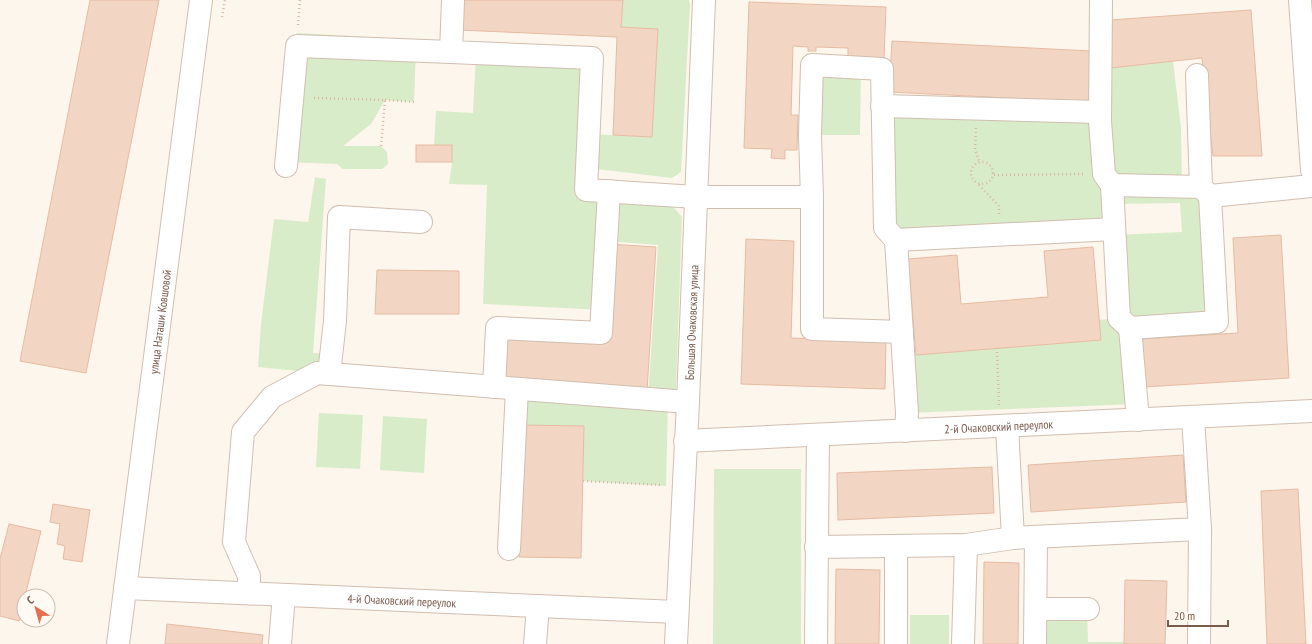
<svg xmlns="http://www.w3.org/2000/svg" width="1312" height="644" viewBox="0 0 1312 644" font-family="'PT Sans Narrow',sans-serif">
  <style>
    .green { fill: #d8ecc9 }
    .building { fill: #f3d5c3; stroke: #e6bba3 }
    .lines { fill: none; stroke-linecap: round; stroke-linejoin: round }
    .minor-casing { stroke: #d1beb0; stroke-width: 24 }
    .path { stroke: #d9b8a5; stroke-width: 2.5; stroke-dasharray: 1 3; stroke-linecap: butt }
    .minor { stroke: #fff; stroke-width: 22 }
    .labels { text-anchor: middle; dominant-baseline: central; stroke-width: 4; stroke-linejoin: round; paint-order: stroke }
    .street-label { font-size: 12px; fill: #7a5c4d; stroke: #fffaf3 }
  </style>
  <rect width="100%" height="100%" fill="#fdf6ec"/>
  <g class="green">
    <polygon points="623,0 689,0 690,4 681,172 672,178 588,168 587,190 670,203 682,217 676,389 668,401 666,486 583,481 584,426 522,425 517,389 648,399 658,245 606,241 602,310 483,304 487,185 449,184 452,162 452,146 434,145 436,111 473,113 476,54 592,58 589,134 652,137 658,29 621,27"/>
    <polygon points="297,33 422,40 421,51 416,51 414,102 385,100 371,124 343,146 381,146 387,152 388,164 382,169 343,169 337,164 286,162"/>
    <polygon points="1173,61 1181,128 1182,187 1201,187 1217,322 1130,328 1137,404 907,413 904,356 1101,340 1099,320 1118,318 1114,235 1182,232 1180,203 1113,204 1114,229 896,240 882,111 1100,121 1110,68"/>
    <polygon points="812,65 861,67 860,135 810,135"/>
    <polygon points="315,177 326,179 313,353 332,354 317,373 258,367 261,324 274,219 308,222"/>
    <polygon points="319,413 363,415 360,469 316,467"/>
    <polygon points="383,416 427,419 424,473 380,470"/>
    <polygon points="714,469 801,469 801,644 713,644"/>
    <polygon points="1036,609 1087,609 1088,642 1124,642 1124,644 1035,644"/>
    <rect x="910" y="615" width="39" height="29"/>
  </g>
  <g class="building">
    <polygon points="90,0 159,0 86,373 20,361"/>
    <polygon points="460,0 623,0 621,27 658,29 652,137 613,135 617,37 459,30"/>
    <polygon points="749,2 886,7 884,60 848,59 848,48 816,47 816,51 808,51 808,47 793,46 791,115 798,115 797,150 785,150 785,159 771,158 772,149 744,148"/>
    <polygon points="1251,10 1262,156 1213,156 1202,58 1110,68 1110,20"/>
    <polygon points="892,41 1091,51 1089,102 889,92"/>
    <rect x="416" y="145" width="36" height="17"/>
    <polygon points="1281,235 1289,378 1144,387 1141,339 1238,333 1233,238"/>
    <polygon points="746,239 794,241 791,338 886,341 885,389 741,384"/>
    <polygon points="608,244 656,247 647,391 502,382 505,334 603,339"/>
    <polygon points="1093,247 1101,340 916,355 908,259 957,255 961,304 1048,297 1044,251"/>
    <polygon points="377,270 459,271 459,314 375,314"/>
    <polygon points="522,425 584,426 581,558 519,557"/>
    <polygon points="1183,455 1186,502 1031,512 1028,465"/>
    <polygon points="992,467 994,513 838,520 837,473"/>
    <polygon points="1298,489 1306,644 1267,644 1261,491"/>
    <polygon points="53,504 90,510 82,562 63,559 65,546 57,544 60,524 50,522"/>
    <polygon points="9,524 41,531 19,621 0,616 0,559"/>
    <polygon points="984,562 1019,563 1018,644 983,644"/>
    <polygon points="836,569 880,570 879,644 835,644"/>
    <polygon points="1125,580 1167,581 1165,644 1124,644"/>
    <polygon points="167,624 263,635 262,644 165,644"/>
  </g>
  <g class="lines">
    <defs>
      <g id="minor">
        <polyline points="453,0 451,52 592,58 586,190 696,197 812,197"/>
        <polyline points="1101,0 1100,121 1104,174 1112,185 1201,187 1210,196 1217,322 1130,328 1138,420"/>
        <polyline points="1300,0 1312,170"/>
        <polyline points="1197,75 1201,187"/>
        <polyline points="882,106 1100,112"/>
        <polyline points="286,166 297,46 451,52"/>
        <polyline points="1112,185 1119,318 1130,328"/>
        <polyline points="1210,196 1312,186"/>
        <polyline points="896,240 907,413 906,431"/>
        <polyline points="902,332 812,329 812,197 810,135 812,65 882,69 885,228 896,240 1114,229"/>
        <polyline points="329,374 335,321 339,217 421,222"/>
        <polyline points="494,387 497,328 601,333 609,191"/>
        <path id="s1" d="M 685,441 L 1312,411"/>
        <polyline points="1013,538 1200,529 1193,417"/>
        <polyline points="816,547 966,545 1013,538 1007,426"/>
        <polyline points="509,549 517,389"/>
        <path id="s2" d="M 125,588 L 677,612"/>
        <polyline points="249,593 249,576 234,542 243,432 272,397 317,373 688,402"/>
        <polyline points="1036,609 1088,609"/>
        <path id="s3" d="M 118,644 L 201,0"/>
        <polyline points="280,644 284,595"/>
        <polyline points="535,644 538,606"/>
        <path id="s4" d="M 676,644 L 688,402 L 704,0"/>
        <polyline points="816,644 818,435"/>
        <polyline points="896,644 896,547"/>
        <polyline points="963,644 966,545"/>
        <polyline points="1035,644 1036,537"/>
        <polyline points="1199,644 1200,529"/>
      </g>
    </defs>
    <use href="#minor" class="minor-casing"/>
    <g class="path">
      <polyline points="222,17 225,0"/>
      <polyline points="298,25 300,0"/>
      <polyline points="314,98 385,100 381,146"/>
      <polyline points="385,100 414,102"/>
      <polyline points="976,128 975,149 979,161"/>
      <circle cx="982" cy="173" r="11"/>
      <polyline points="994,175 1084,174"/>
      <polyline points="979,185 999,206 999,214"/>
      <polyline points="997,348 999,406"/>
      <polyline points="583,481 662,485"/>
    </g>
    <use href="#minor" class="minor"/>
  </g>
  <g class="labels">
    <g class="street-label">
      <text stroke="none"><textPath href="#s3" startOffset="325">улица Наташи Ковшовой</textPath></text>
      <text stroke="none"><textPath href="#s4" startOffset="322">Большая Очаковская улица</textPath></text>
      <text stroke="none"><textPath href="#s1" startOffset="314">2-й Очаковский переулок</textPath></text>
      <text stroke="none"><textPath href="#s2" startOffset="277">4-й Очаковский переулок</textPath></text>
    </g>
  </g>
  <g transform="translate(36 608) rotate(323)"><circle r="19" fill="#fffaf3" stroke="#cabbb1"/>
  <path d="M0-3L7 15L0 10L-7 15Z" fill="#e76f51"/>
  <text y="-6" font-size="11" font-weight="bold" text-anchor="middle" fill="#7a5c4d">С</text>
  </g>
  <path d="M1168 620v6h60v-6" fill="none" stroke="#7a5c4d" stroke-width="2"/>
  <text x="1174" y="620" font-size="12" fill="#7a5c4d" stroke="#fffaf3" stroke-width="3" paint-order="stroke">20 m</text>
</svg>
